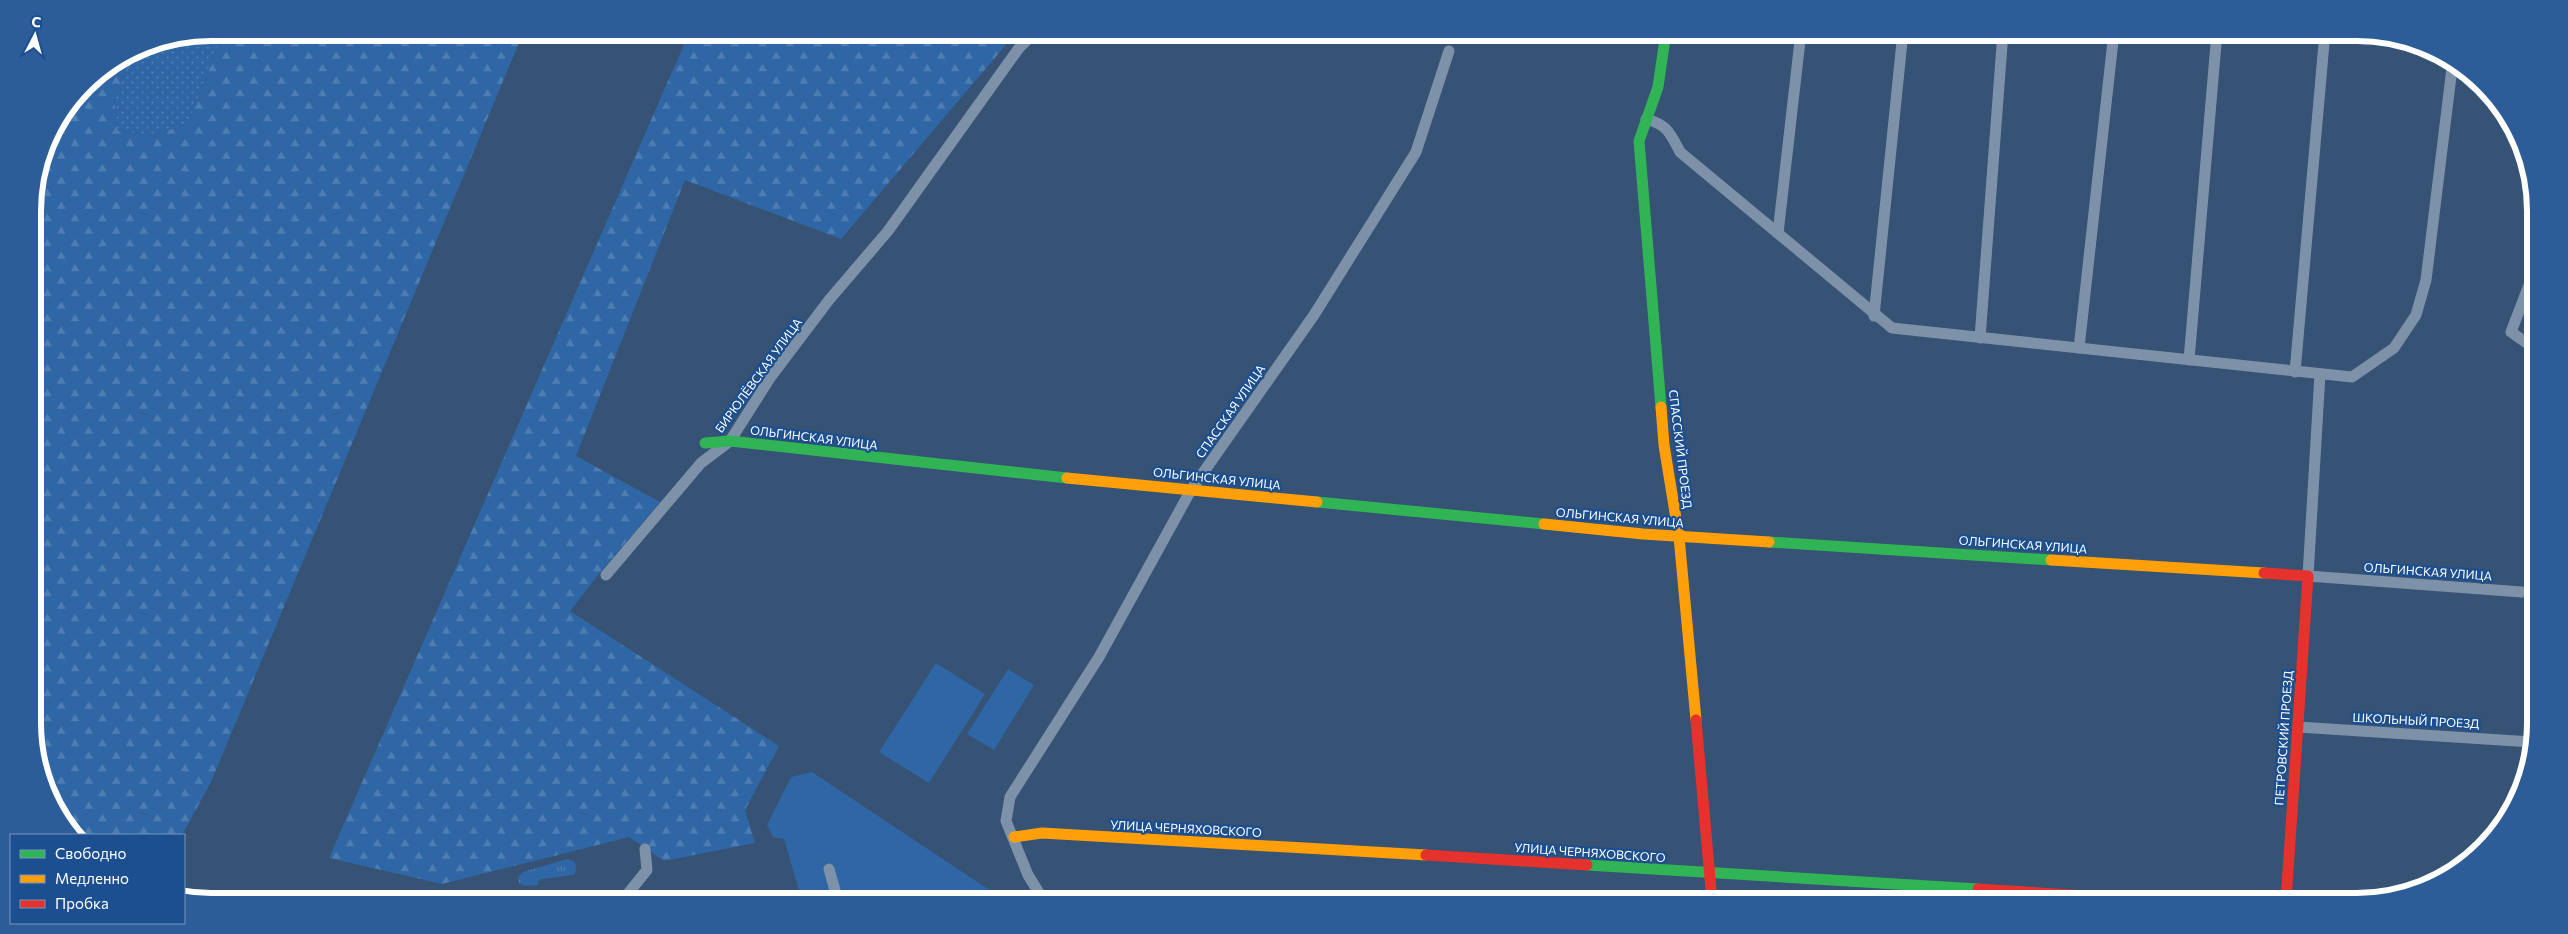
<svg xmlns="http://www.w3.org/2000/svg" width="2568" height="934" viewBox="0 0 2568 934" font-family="Commissioner,sans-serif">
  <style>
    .grass { fill: url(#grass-dots) }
    .forest { fill: url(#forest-firs) }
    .park { fill: url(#park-tufts) }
    .garden { fill: #2f66a5 }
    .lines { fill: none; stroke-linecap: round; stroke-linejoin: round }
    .street { stroke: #7d92a8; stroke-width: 11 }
    .fast { stroke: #30b455; stroke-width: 11 }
    .slow { stroke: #ff9f0a; stroke-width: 11 }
    .jam { stroke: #e5322d; stroke-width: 11 }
    .labels { text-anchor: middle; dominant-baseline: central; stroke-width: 4.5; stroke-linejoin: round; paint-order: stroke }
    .street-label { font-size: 12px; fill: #fff; stroke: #1b4f8f }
    .rim { fill: none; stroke: #fff; stroke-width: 6 }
  </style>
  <defs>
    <pattern id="grass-dots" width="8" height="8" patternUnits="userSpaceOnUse" patternTransform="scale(1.25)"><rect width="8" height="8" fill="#2f66a5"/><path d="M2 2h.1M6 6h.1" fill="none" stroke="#4e7db2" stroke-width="1.8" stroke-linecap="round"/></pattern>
    <pattern id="forest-firs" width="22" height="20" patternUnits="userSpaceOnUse" patternTransform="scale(1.25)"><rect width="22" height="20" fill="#2f66a5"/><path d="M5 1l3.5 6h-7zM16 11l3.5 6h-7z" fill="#4e7db2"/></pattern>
    <pattern id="park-tufts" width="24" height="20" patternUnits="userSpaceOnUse" patternTransform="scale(1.25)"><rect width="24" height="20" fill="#2f66a5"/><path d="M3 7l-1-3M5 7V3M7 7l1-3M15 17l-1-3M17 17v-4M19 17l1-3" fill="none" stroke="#4e7db2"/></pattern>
  </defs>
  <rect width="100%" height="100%" fill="#365274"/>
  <polygon class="grass" points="212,33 223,33 188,124 150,136 117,130 114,97 138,50 143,46"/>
  <g class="forest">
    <polygon points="223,33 523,33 211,782 182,835 74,835 36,757 33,200 51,133 93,77 138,50 114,97 117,130 150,136 188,124"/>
    <polygon points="689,33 1016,33 841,239 685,180 576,456 660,502 598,575 570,611 779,746 745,810 755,843 664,861 629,837 442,884 329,858"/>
  </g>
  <polygon class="park" points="567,859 575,862 576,870 574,875 542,879 538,881 538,885 525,886 519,883 518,877 523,872"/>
  <g class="garden">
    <polygon points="936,663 985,694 929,783 879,752"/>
    <polygon points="1008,669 1034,685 994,750 967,734"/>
    <polygon points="812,772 1006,901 802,901 784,839 773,837 767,825 791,777"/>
  </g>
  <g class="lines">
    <g class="street">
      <polyline points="1075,32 1103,38"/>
      <path d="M 1646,119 C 1668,125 1670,133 1680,152 L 1892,328 L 2352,377 L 2394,348 L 2416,315 L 2426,280 L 2452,68"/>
      <polyline points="1778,233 1801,32"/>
      <polyline points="1874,316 1903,32"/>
      <polyline points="1980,338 2003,32"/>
      <polyline points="2528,344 2511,332 2534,272"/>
      <polyline points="2079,348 2114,32"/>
      <polyline points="2189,360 2217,32"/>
      <polyline points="2295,372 2325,32"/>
      <polyline points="2320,374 2308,576 2535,593"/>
      <polyline points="606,575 701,463 730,441 770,378 829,300 888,231 1019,48 1035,32"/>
      <polyline points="2298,727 2532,742"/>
      <polyline points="829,869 838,901"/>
      <polyline points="622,901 647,870 645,849"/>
      <polyline points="1044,901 1028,875 1006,821 1010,797 1099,657 1191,490 1314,315 1416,152 1449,51"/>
    </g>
    <g class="fast">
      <polyline points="1661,407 1639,141 1658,87 1666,32"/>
      <polyline points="705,443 730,441 1067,478"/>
      <polyline points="1317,502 1544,524"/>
      <polyline points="1769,542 2051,560"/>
      <polyline points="1587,865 1978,889"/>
    </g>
    <g class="slow">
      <polyline points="1661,407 1664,445 1679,537 1696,720"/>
      <polyline points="1067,478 1317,502"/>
      <polyline points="1544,524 1643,534 1769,542"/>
      <polyline points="2051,560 2264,573"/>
      <polyline points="1014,837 1042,833 1426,855"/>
    </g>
    <g class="jam">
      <polyline points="2264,573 2308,576 2286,901"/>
      <polyline points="1696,720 1712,901"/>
      <polyline points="1426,855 1587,865"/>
      <polyline points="1978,889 2164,901"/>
    </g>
  </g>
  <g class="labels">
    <g class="street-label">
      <text transform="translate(758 375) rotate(-54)">БИРЮЛЁВСКАЯ УЛИЦА</text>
      <text transform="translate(1230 411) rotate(-55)">СПАССКАЯ УЛИЦА</text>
      <text transform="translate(814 437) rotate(7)">ОЛЬГИНСКАЯ УЛИЦА</text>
      <text transform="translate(1681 449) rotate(83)">СПАССКИЙ ПРОЕЗД</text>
      <text transform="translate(1217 478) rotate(6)">ОЛЬГИНСКАЯ УЛИЦА</text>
      <text transform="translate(1620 517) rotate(5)">ОЛЬГИНСКАЯ УЛИЦА</text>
      <text transform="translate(2023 544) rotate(4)">ОЛЬГИНСКАЯ УЛИЦА</text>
      <text transform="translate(2428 571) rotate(4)">ОЛЬГИНСКАЯ УЛИЦА</text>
      <text transform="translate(2416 720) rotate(3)">ШКОЛЬНЫЙ ПРОЕЗД</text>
      <text transform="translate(2283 738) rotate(-86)">ПЕТРОВСКИЙ ПРОЕЗД</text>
      <text transform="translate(1186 828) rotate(3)">УЛИЦА ЧЕРНЯХОВСКОГО</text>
      <text transform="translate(1590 852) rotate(4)">УЛИЦА ЧЕРНЯХОВСКОГО</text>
    </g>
  </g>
  <path d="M0 0H2568V934H0ZM211 41H2357A170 170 0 0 1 2527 211V723A170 170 0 0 1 2357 893H211A170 170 0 0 1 41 723V211A170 170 0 0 1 211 41Z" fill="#2d5d98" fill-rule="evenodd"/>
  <path class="rim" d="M211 41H2357A170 170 0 0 1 2527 211V723A170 170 0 0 1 2357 893H211A170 170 0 0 1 41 723V211A170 170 0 0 1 211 41Z"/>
  <rect x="10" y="834" width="175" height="90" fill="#1b4f8f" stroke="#7695bc"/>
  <rect x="20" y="850" width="25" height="8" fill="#30b455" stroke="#7695bc"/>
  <text x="55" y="859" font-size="15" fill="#ffffff">Свободно</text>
  <rect x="20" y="875" width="25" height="8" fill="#ff9f0a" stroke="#7695bc"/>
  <text x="55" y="884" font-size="15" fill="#ffffff">Медленно</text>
  <rect x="20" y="900" width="25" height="8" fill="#e5322d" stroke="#7695bc"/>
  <text x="55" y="909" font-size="15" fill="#ffffff">Пробка</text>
  <g transform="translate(35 35) rotate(6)" stroke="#1b4f8f" stroke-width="4" paint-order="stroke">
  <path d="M0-4L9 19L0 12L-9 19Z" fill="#ffffff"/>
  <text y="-8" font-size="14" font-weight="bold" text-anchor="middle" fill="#ffffff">С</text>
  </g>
</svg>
